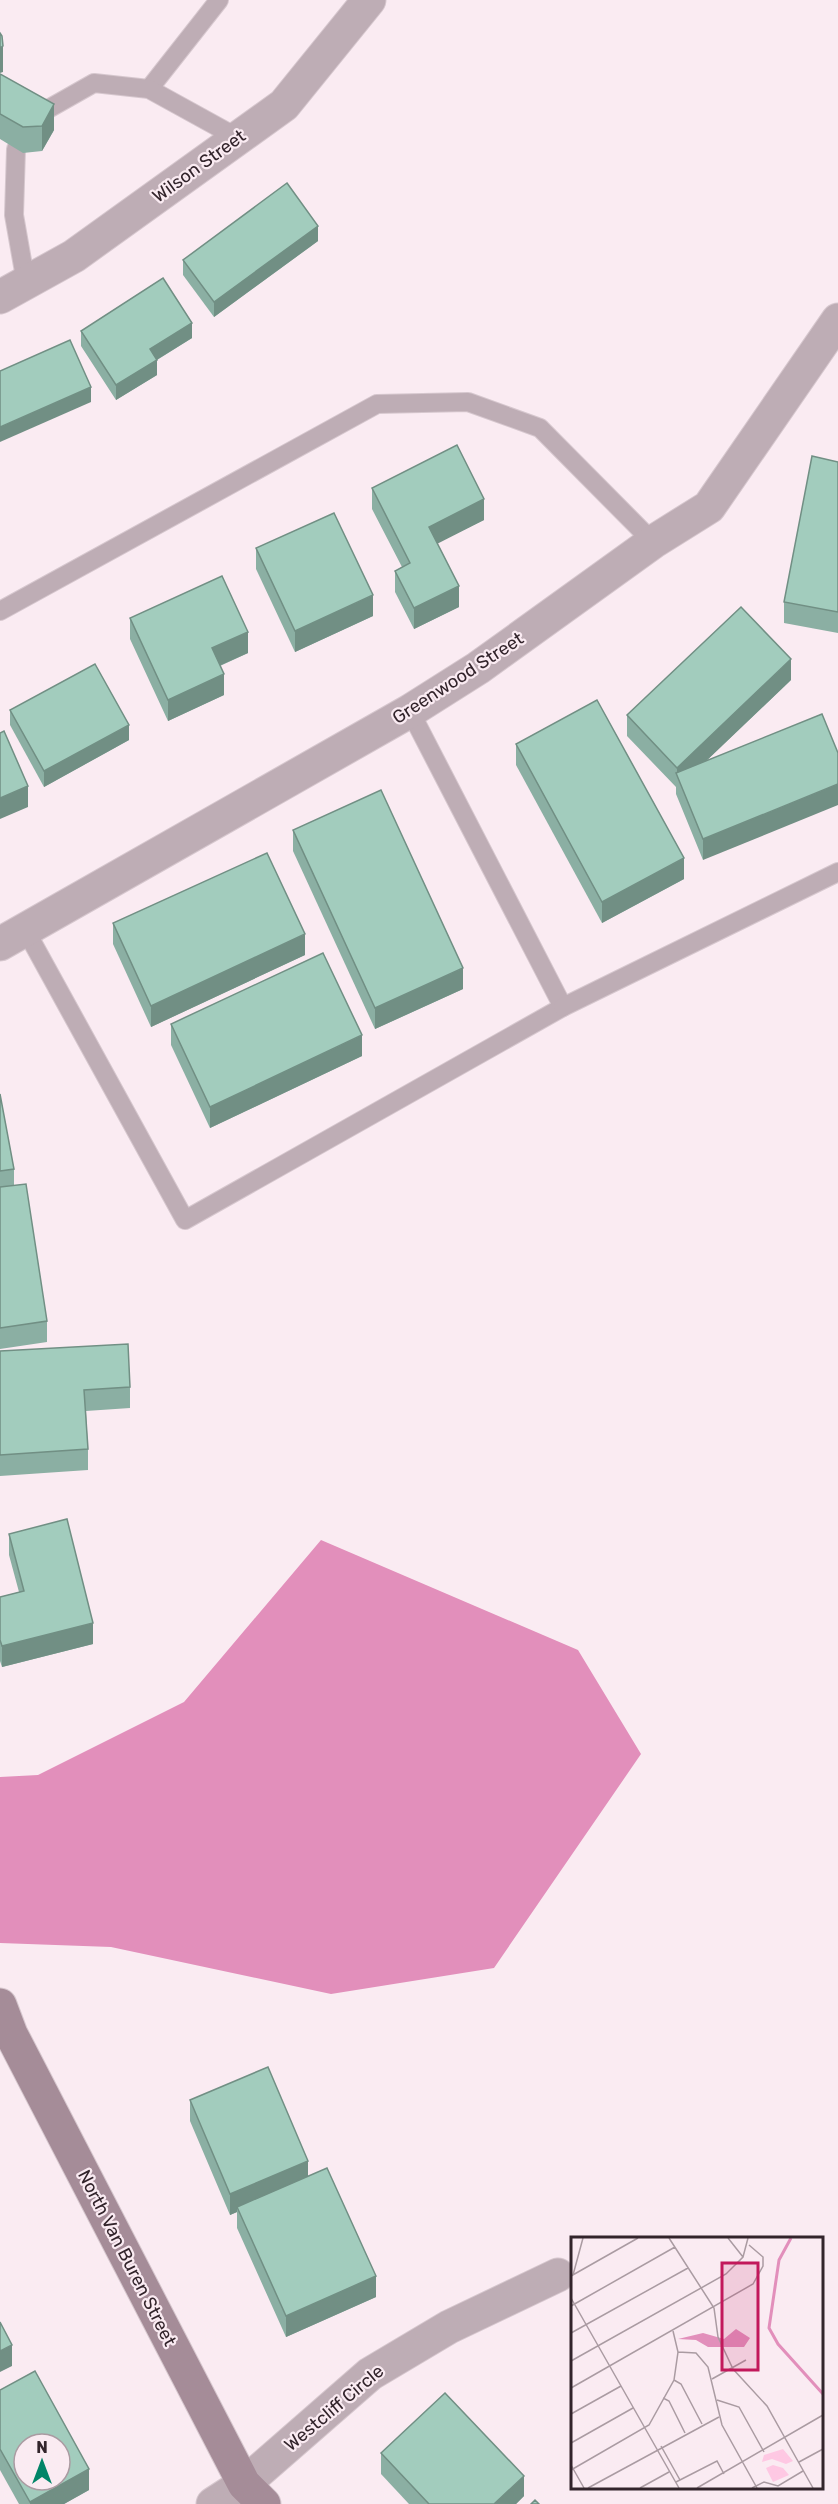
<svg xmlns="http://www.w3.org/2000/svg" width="838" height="2504" viewBox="0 0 838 2504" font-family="Rubik,sans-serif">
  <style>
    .water { fill: #e28fbb }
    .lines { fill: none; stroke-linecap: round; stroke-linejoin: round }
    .lane-casing { stroke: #d6c7ce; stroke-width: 20 }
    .street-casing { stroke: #d6c7ce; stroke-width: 35 }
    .secondary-casing { stroke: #d6c7ce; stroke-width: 35 }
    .lane { stroke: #beadb5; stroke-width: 18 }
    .street { stroke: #beadb5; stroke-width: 33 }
    .secondary { stroke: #a58c98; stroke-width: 33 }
    .wall { fill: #8bafa3 }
    .shaded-wall { fill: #718f84 }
    .building { fill: #a2ccbd; stroke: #718f84; stroke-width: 1.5; fill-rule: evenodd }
    .labels { text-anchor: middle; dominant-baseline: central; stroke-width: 4.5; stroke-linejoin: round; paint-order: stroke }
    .street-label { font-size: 18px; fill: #32242b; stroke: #faebf2 }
    .inset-river { fill: none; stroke: #e28fbb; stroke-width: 3 }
    .inset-road { fill: none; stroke: #aa9ba2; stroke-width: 1.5 }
    .view { fill: #c2185b; fill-opacity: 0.15; stroke: #c2185b; stroke-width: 3 }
    .inset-edge { fill: none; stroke: #32242b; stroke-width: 3 }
  </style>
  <rect width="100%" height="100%" fill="#faebf2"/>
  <polygon class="water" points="321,1540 578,1650 641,1754 494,1968 331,1994 111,1947 0,1943 0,1777 38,1775 184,1702"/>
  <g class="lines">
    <defs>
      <g id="lane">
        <polyline points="149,89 219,0"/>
        <polyline points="34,117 94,83 149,89 238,138"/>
        <polyline points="16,149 14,215 26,283"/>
        <polyline points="0,611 377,404 468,402 540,428 653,542"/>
        <polyline points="25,929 185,1220 563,1007 410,711"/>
        <polyline points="563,1007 838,872"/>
      </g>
      <g id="street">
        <polyline points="0,297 74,256 284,105 369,0"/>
        <polyline points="0,944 410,711 478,668 653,542 709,507 838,320"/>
        <polyline points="213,2504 244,2484 370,2374 449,2327 558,2275"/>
      </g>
      <polyline id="secondary" points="0,2005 11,2034 244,2484 264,2504"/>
    </defs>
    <use href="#lane" class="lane-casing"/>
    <use href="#street" class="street-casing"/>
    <use href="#secondary" class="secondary-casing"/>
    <use href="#lane" class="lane"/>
    <use href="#street" class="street"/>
    <use href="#secondary" class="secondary"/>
  </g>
  <g class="wall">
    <polygon points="0,74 54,130 42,151 23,153 0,139"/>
    <polygon points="318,241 214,317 183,275 183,260"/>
    <polygon points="81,331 192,338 157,360 157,375 116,400 81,346"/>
    <polygon points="838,462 838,633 784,623 784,602"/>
    <polygon points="372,488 484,520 437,543 459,607 414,629 395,592 395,571 402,567 372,509"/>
    <polygon points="256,548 373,616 295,652 256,569"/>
    <polygon points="130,618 248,653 220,666 224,695 168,721 130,639"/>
    <polygon points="791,680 706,761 703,860 676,794 676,787 627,736 627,715"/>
    <polygon points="10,710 129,740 44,787 10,725"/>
    <polygon points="516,744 684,879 602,923 516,765"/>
    <polygon points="293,830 463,989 375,1029 293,851"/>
    <polygon points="113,923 305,955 151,1027 113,944"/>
    <polygon points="171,1024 362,1056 210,1128 171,1045"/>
    <polygon points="0,1094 14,1169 14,1185 47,1321 47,1342 0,1349"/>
    <polygon points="0,1351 130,1387 130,1408 86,1411 88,1449 88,1470 0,1476"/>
    <polygon points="9,1534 93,1644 2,1667 0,1661 0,1597 19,1592 9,1555"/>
    <polygon points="190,2100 308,2176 376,2297 286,2337 237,2228 237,2212 230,2215 190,2121"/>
    <polygon points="0,2390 89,2490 64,2504 19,2504 0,2470"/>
    <polygon points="381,2453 524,2496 516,2504 409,2504 381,2474"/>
  </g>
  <g class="shaded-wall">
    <polygon points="3,46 3,72 0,73 0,48"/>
    <polygon points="54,104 54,130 42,151 42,126"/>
    <polygon points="318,226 318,241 214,317 214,302"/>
    <polygon points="192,323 192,338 150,364 150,349"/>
    <polygon points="157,360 157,375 116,400 116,385"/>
    <polygon points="91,387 91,402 0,442 0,427"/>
    <polygon points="484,499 484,520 429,548 429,527"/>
    <polygon points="459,586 459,607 414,629 414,608"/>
    <polygon points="373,595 373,616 295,652 295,631"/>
    <polygon points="248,632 248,653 212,669 212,648"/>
    <polygon points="791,659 791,680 681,785 677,776 677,768"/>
    <polygon points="224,674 224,695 168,721 168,700"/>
    <polygon points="129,725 129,740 44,787 44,771"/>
    <polygon points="838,784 838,805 703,860 703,839"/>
    <polygon points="28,786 28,807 0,819 0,798"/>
    <polygon points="684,858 684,879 602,923 602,902"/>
    <polygon points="305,934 305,955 151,1027 151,1006"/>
    <polygon points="463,968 463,989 375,1029 375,1008"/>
    <polygon points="362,1035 362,1056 210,1128 210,1107"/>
    <polygon points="93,1623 93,1644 2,1667 2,1646"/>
    <polygon points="308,2161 308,2181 237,2207 237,2212 230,2215 230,2194"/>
    <polygon points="376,2276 376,2297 286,2337 286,2316"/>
    <polygon points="12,2345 12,2366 0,2372 0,2351"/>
    <polygon points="89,2469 89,2490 64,2504 30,2504 30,2502"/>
    <polygon points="524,2476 524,2496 516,2504 494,2504"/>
  </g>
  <g class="building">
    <polygon points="0,33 2,36 3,46 0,48"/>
    <polygon points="0,74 54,104 42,126 23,127 0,114"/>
    <polygon points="287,183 318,226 214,302 183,260"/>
    <polygon points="163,278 192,323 150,349 157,360 116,385 81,331"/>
    <polygon points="70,340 91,387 0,427 0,371"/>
    <polygon points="457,445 484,499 429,527 459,586 414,608 395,571 410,563 372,488"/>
    <polygon points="812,456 838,462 838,612 784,602"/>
    <polygon points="334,513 373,595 295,631 256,548"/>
    <polygon points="222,576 248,632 212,648 224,674 168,700 130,618"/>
    <polygon points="741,607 791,659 677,768 627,715"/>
    <polygon points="95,664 129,725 44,771 10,710"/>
    <polygon points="597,700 684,858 602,902 516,744"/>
    <polygon points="822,714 838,753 838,784 703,839 676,773"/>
    <polygon points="4,731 28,786 0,798 0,733"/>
    <polygon points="381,790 463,968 375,1008 293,830"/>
    <polygon points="267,853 305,934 151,1006 113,923"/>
    <polygon points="323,953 362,1035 210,1107 171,1024"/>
    <polygon points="0,1094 14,1169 0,1171"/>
    <polygon points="26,1184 47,1321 0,1328 0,1187"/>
    <polygon points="128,1344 130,1387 84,1390 88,1449 0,1455 0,1351"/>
    <polygon points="67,1519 93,1623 2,1646 0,1640 0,1597 24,1591 9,1534"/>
    <polygon points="268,2067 308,2161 230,2194 190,2100"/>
    <polygon points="327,2168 376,2276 286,2316 237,2207"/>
    <polygon points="0,2322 12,2345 0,2351"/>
    <path d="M 35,2371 L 89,2469 L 30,2502 L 0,2449 L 0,2390 ZM 24,2444 L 60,2444 L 60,2480 L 24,2480 Z"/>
    <polygon points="445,2393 524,2476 494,2504 429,2504 381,2453"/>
    <polygon points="535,2500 539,2504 531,2504"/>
  </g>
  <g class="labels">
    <g class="street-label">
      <text transform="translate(199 166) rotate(-36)">Wilson Street</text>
      <text transform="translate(458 678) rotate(-33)">Greenwood Street</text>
      <text transform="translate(127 2258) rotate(63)">North Van Buren Street</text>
      <text transform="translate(334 2408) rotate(-40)">Westcliff Circle</text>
    </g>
  </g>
  <g transform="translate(571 2237)">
    <rect width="252" height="252" fill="#faebf2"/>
    <path d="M 212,212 L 222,224 L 215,227 L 201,222 L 191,225 L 193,218 ZM 202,228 L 212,231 L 218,238 L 202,245 L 195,231 Z" fill="#fec8e3"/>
    <path d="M 165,92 L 179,101 L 173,110 L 137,110 L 125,103 L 107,102 L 132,96 L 153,102 Z" fill="#e28fbb"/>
    <path class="inset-river" d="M 220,1 L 208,23 L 198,91 L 207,107 L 252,157"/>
    <path class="inset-road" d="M 98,1 L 143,71 L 147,100 L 162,132 L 196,169 L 242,251M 157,1 L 172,20M 2,38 L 12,1M 0,39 L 67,1M 0,61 L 108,251M 0,69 L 104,10M 0,96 L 117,31M 107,115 L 125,116 L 137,130 L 151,188 L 186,251M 0,124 L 155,37 L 172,20 L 177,1M 141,142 L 175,123M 103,143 L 110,147 L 131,187M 0,151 L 182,47 L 192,29 L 192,20 L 178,8M 92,161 L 98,164 L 114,196M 146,163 L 168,170 L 193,215M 0,177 L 50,149M 0,206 L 62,171M 90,209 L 109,243M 228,225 L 252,212M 0,228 L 13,251M 0,233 L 78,188 L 103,143 L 107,115 L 102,94M 105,245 L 146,224 L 153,237M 17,251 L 148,180M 69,251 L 98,235M 126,251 L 252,178M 181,251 L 193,245 L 207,249 L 232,234"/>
    <path class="view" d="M 151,26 L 187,26 L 187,133 L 151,133 Z"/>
    <rect width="252" height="252" class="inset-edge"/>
  </g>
  <g transform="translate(42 2462)"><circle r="28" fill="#faebf2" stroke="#aa9ba2" stroke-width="1.5"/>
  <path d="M0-4.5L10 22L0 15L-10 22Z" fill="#028568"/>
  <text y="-9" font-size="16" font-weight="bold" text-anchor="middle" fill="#32242b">N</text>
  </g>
</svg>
